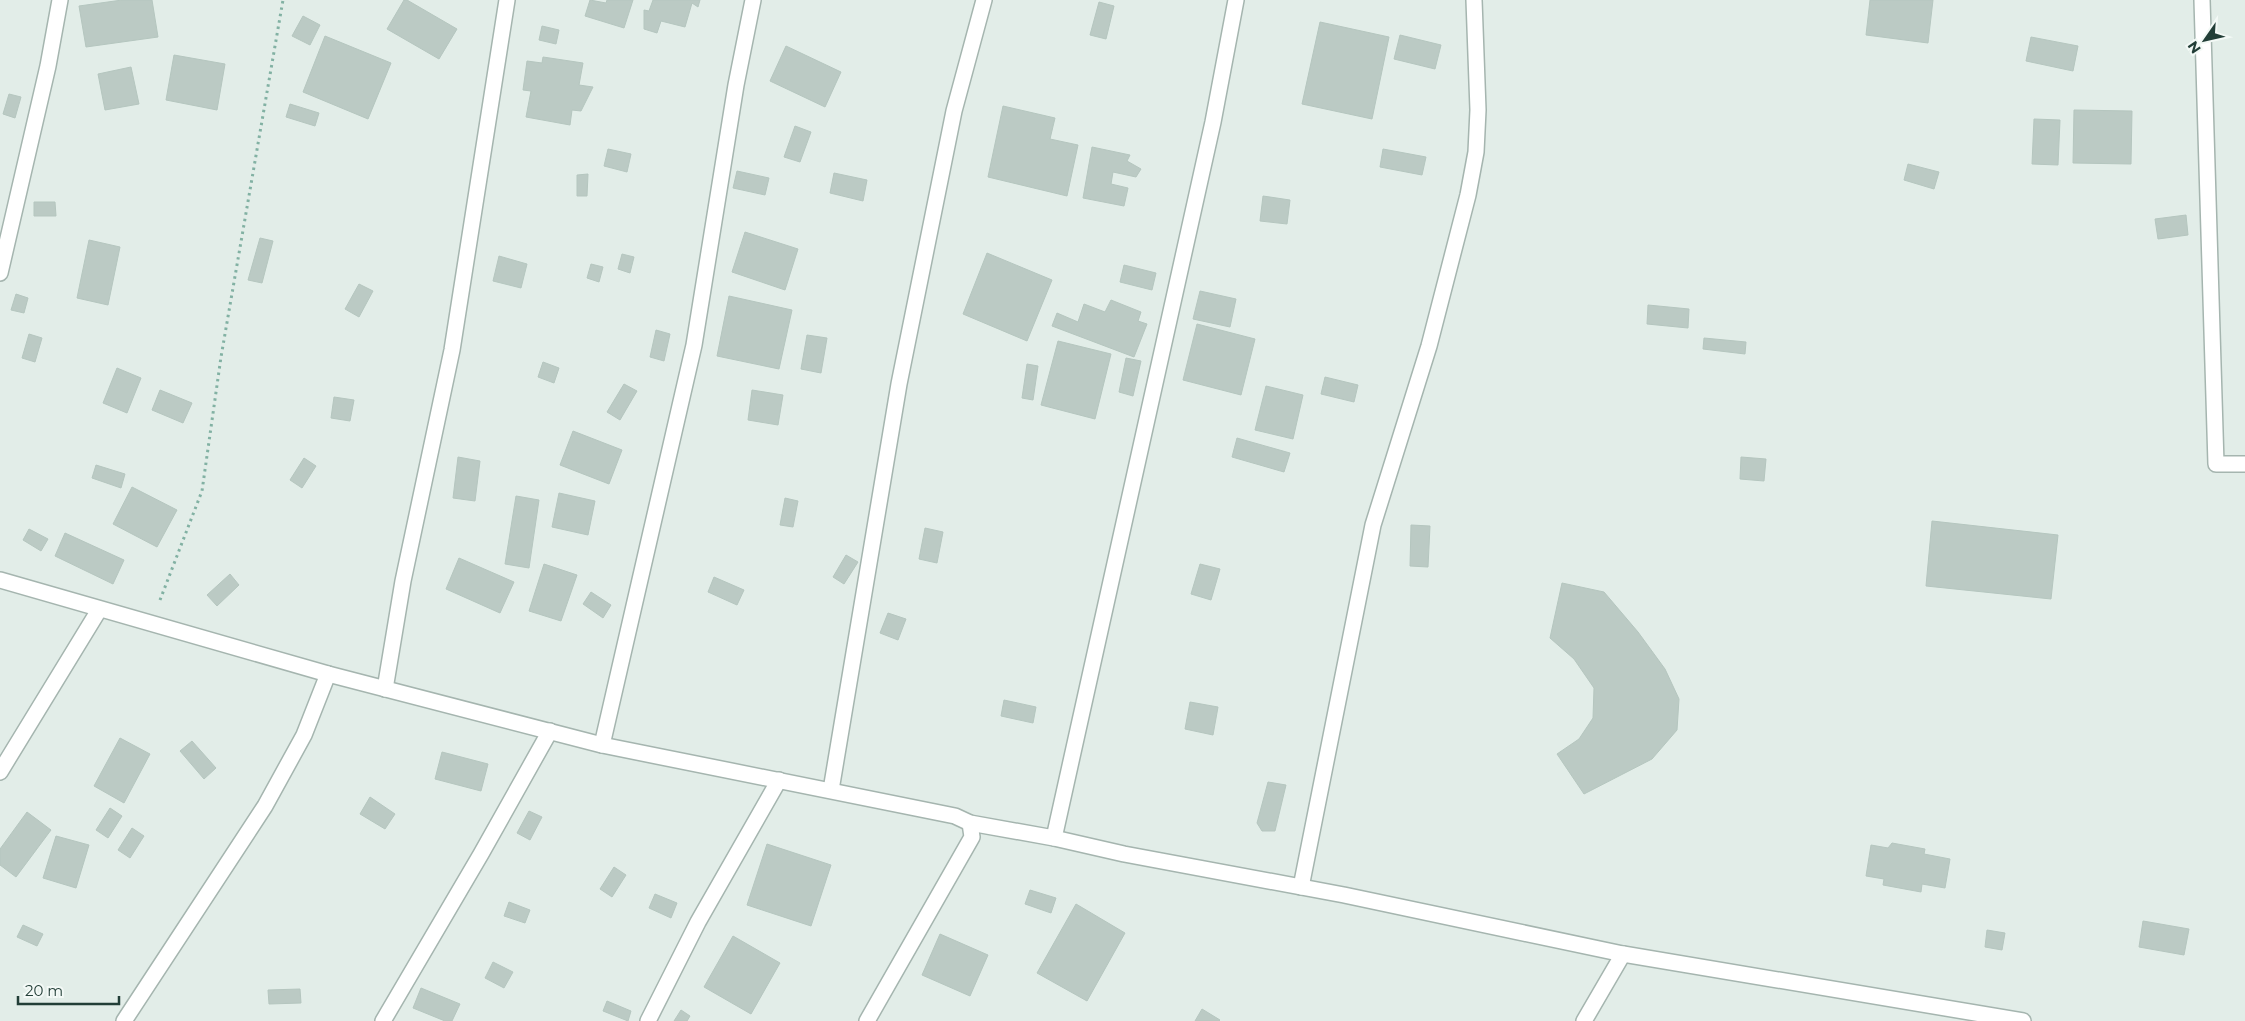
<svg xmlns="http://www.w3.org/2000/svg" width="2245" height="1021" viewBox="0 0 2245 1021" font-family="Montserrat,sans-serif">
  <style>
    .building { fill: #bbcac4; stroke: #b5c6bf }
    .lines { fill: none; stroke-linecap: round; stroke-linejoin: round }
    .minor-casing { stroke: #a5b5af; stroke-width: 18 }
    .path { stroke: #82b1a3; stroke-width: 3; stroke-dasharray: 2.5 4; stroke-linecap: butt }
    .minor { stroke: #fff; stroke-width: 15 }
  </style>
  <rect width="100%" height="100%" fill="#e2ede8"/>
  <g class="building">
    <polygon points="122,0 152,0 158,37 86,47 79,6"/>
    <polygon points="404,0 407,0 457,29 439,59 387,29"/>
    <polygon points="590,0 606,3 607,0 633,0 624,28 585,16"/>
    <polygon points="653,0 700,0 698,7 692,3 685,27 661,21 657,33 644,29 644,10 649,11"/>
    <polygon points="1870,0 1933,0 1928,43 1866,35"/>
    <polygon points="1099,2 1114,6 1106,39 1090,35"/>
    <polygon points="303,16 320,25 310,45 292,36"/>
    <polygon points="1320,22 1389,37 1372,119 1302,104"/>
    <polygon points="542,26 559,30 556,44 539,40"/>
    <polygon points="1400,35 1441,45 1435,69 1394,59"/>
    <polygon points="325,36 391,63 368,119 303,92"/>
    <polygon points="2031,37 2078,46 2073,71 2026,61"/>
    <polygon points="786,46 841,72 825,107 770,81"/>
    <polygon points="174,55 225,64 217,110 166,100"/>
    <polygon points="543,57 583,63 579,85 593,87 581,111 572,110 570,125 526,117 531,91 523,90 527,61 542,63"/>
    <polygon points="131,67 139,104 105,110 98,74"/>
    <polygon points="9,94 21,97 15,118 3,114"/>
    <polygon points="290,104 319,113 315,126 286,117"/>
    <polygon points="1003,106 1055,118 1050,139 1078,145 1067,196 988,177"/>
    <polygon points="2074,110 2132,111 2131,164 2073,163"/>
    <polygon points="2034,119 2060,120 2058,165 2032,164"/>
    <polygon points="795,126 811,132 800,162 784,157"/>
    <polygon points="1092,147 1130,155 1127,161 1141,169 1136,177 1113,172 1111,184 1128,188 1124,206 1083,198"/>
    <polygon points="608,149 631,154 627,172 604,166"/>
    <polygon points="1383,149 1426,157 1422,175 1380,167"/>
    <polygon points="1908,164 1939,172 1934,189 1904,180"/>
    <polygon points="737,171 769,178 765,195 733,188"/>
    <polygon points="834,173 867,180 863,201 830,193"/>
    <polygon points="588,174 587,196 577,196 577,175"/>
    <polygon points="1263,196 1290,200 1287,224 1260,221"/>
    <polygon points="34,202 55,202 56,216 34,216"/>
    <polygon points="2186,215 2188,235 2158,239 2155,219"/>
    <polygon points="745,232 798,249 785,290 732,272"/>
    <polygon points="260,238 273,241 262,283 248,280"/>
    <polygon points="89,240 120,247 108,305 77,298"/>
    <polygon points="987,253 1052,280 1027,341 963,314"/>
    <polygon points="622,254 634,257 630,273 618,269"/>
    <polygon points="499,256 527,264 521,288 493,281"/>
    <polygon points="591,264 603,267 599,282 587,278"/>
    <polygon points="1124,265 1156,273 1152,290 1120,282"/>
    <polygon points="359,284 373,291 359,317 345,309"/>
    <polygon points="1200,291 1236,299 1230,327 1193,319"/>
    <polygon points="16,294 28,298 24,313 11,310"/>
    <polygon points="729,296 792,310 779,369 717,356"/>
    <polygon points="1111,300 1141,312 1138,321 1147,324 1134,357 1052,326 1057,313 1078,322 1084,304 1105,312"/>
    <polygon points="1648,305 1689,309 1688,328 1647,324"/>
    <polygon points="1197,324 1255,339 1241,395 1183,380"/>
    <polygon points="656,330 670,334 664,361 650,357"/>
    <polygon points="29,334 42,338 35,362 22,358"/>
    <polygon points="807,335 827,338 821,373 801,369"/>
    <polygon points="1704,338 1746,342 1745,354 1703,349"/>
    <polygon points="1058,341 1111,354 1095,419 1041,405"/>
    <polygon points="1126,358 1141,361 1133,396 1119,392"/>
    <polygon points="543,362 559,368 554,383 538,377"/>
    <polygon points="1027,364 1038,366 1033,400 1022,398"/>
    <polygon points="117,368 141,378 127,413 103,403"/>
    <polygon points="1325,377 1358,385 1354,402 1321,394"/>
    <polygon points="624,384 637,391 620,420 607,412"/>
    <polygon points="1266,386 1303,395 1293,439 1255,430"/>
    <polygon points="160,390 192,403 183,423 152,410"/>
    <polygon points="752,390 783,395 778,425 748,420"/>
    <polygon points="334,397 354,400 350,421 331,418"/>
    <polygon points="573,431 622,450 609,484 560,465"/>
    <polygon points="1237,438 1290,453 1284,472 1232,457"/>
    <polygon points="458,457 480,461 475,501 453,498"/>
    <polygon points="1741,457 1766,459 1764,481 1740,479"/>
    <polygon points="304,458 316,466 302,488 290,480"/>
    <polygon points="96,465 125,474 121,488 92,478"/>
    <polygon points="132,487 177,510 157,547 113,524"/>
    <polygon points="559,493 595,501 588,535 552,527"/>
    <polygon points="516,496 539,500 529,568 505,564"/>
    <polygon points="785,498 798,501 793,527 780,525"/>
    <polygon points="1932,521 2058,535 2051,599 1926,586"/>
    <polygon points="1411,525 1430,526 1428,567 1410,566"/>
    <polygon points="925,528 943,532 937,563 919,559"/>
    <polygon points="29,529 48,539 41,551 23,540"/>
    <polygon points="65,533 124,560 113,584 55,556"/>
    <polygon points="846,555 858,562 844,584 833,577"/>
    <polygon points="459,558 514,582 500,613 446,589"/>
    <polygon points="544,564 577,575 561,621 529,611"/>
    <polygon points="1200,564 1220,569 1211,600 1191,594"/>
    <polygon points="230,574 239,585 217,606 207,595"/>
    <polygon points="714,577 744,590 737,605 708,592"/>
    <polygon points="1562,583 1604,592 1638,632 1665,669 1679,699 1677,730 1652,759 1584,794 1557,754 1579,739 1593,718 1594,688 1574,659 1550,638"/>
    <polygon points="591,592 611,605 603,618 583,604"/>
    <polygon points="888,613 906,619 898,640 880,633"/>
    <polygon points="1004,700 1036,707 1033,723 1001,716"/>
    <polygon points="1190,702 1218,707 1213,735 1185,729"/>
    <polygon points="120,738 150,754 124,803 94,786"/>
    <polygon points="192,741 216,768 204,779 180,751"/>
    <polygon points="442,752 488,764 481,791 435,779"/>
    <polygon points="1268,782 1286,785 1275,831 1262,831 1257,823"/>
    <polygon points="370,797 395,814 385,829 360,814"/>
    <polygon points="110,808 122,816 108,838 96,830"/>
    <polygon points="529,811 542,817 530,840 517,833"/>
    <polygon points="27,812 51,830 16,877 0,865 0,849"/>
    <polygon points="132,828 144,836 130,858 118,850"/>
    <polygon points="56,836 89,845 76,888 43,878"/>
    <polygon points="1892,843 1925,849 1924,854 1950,859 1945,888 1922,884 1921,892 1883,885 1884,879 1866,876 1871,845 1888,848"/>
    <polygon points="767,844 831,865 811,926 747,905"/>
    <polygon points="614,867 626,875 612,897 600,889"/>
    <polygon points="1030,890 1056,898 1051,913 1025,904"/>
    <polygon points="655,894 677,903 671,918 649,908"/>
    <polygon points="509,902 530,910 525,923 504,916"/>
    <polygon points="1076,904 1125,933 1087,1001 1037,973"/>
    <polygon points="2143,921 2189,929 2184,955 2139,947"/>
    <polygon points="23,925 43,934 37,946 17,937"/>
    <polygon points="1987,930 2005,933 2002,950 1985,947"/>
    <polygon points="940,934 988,955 970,996 922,975"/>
    <polygon points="733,936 780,963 751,1014 704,987"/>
    <polygon points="493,962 513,972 504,988 485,978"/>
    <polygon points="421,988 460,1004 452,1021 445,1021 413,1008"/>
    <polygon points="300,989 301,1003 269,1004 268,990"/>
    <polygon points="607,1001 631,1011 628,1021 603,1011"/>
    <polygon points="1202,1009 1220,1020 1219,1021 1195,1021"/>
    <polygon points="681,1010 690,1016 687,1021 674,1021"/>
  </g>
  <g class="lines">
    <defs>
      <g id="minor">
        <polyline points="2202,0 2216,464 2245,464"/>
        <polyline points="0,273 48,66 60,0"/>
        <polyline points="0,580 328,674 602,745 955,816 970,823 1054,838 1124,854 1344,895 1623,954 2023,1021"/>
        <polyline points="385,689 403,581 452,350 507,0"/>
        <polyline points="602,745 694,345 736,85 753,0"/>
        <polyline points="0,772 99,610"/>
        <polyline points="831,790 899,384 954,111 984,0"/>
        <polyline points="1054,838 1213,122 1236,0"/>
        <polyline points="1301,887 1373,525 1429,346 1468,195 1476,152 1478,110 1474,0"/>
        <polyline points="124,1021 265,806 304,735 328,674"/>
        <polyline points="383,1021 481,854 550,731"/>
        <polyline points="648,1021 698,922 779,780"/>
        <polyline points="867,1021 972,837 970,823"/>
        <polyline points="1584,1021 1623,954"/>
      </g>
    </defs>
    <use href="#minor" class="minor-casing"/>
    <polyline class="path" points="160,600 202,491 221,357 283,0"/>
    <use href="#minor" class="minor"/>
  </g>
  <g transform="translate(2205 40) rotate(236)" stroke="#f3f9f6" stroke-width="4" paint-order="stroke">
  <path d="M0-4L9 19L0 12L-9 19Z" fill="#223e37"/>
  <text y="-8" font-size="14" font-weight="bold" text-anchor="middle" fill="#223e37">N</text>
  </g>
  <path d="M18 996v8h101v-8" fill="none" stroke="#223e37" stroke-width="2.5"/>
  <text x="25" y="996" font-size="15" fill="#223e37" stroke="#f3f9f6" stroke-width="4" paint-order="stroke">20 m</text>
</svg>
